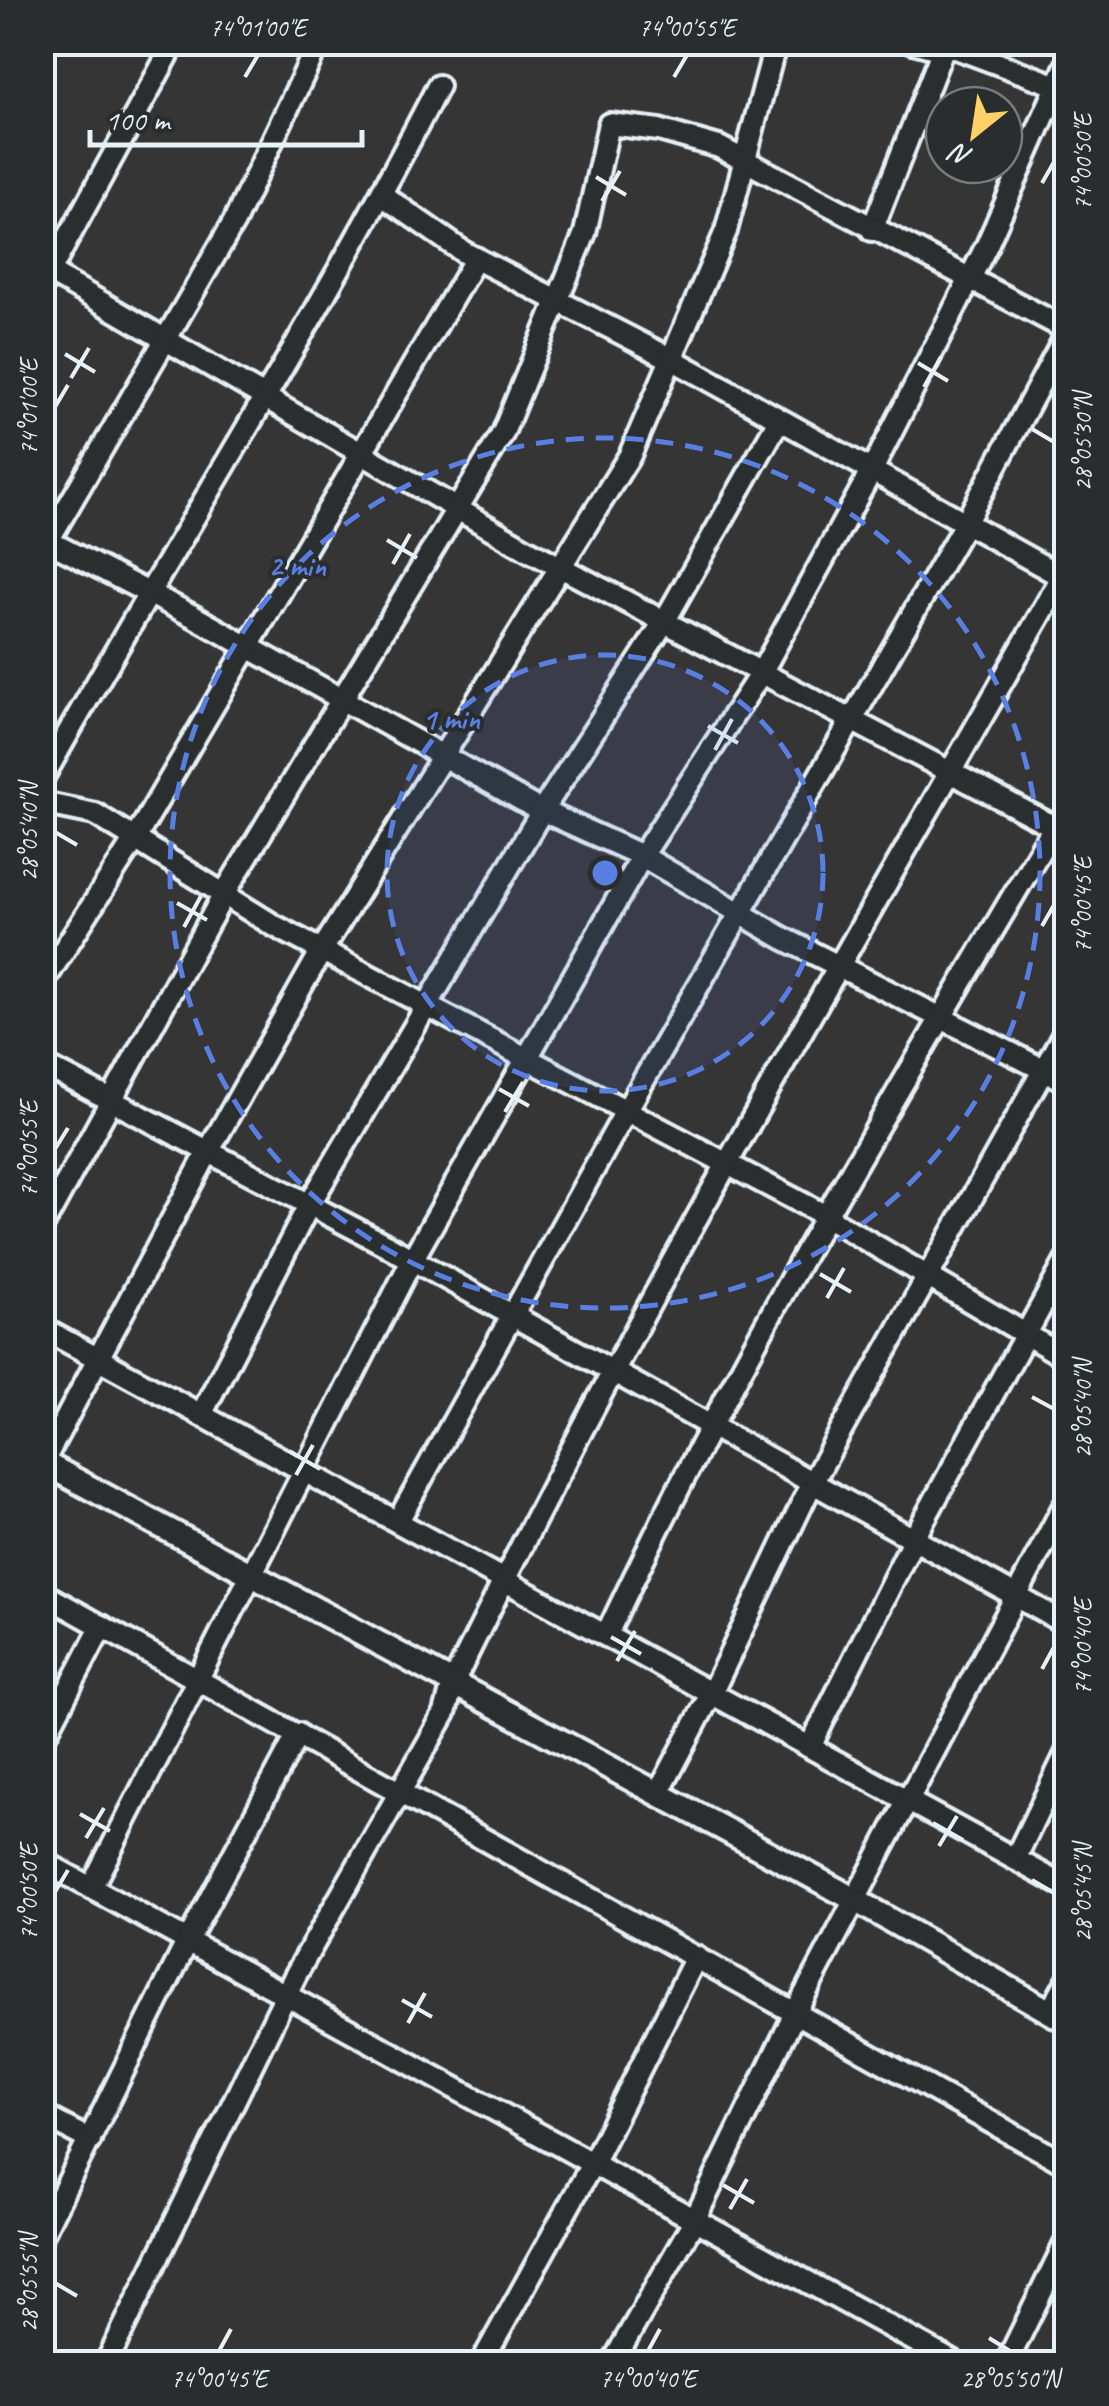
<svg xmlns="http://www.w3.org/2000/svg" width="1109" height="2406" viewBox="0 0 1109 2406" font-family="Caveat,sans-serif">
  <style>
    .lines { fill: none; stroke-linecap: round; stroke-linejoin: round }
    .minor-casing { stroke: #e8f1f8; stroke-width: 28 }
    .tertiary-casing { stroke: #e8f1f8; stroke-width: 30 }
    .minor { stroke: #2a2d2e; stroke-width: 20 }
    .tertiary { stroke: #2a2d2e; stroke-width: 22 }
    .ticks { fill: none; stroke: #e8f1f8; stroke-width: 4 }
    .ring { fill: none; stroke: #5a7fe2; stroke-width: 5; stroke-dasharray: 18 12 }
    .centre { fill: #5a7fe2; stroke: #2a2d2e; stroke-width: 5 }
    .ring-label { font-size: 30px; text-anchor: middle; font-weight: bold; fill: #5a7fe2; stroke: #2a2d2e; stroke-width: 8; stroke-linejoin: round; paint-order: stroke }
    .neatline { fill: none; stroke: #e8f1f8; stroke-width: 4 }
    .ticks-label { font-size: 25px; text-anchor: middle; fill: #e8f1f8 }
  </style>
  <rect width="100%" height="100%" fill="#363535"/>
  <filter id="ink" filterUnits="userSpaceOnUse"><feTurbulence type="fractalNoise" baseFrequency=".01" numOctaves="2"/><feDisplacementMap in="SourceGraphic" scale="20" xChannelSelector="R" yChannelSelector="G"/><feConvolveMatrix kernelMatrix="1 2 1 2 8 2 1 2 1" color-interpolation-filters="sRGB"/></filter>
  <g filter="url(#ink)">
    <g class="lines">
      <defs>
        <g id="minor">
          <polyline points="913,42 943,50"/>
          <polyline points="382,195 465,253 679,363 1066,579"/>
          <polyline points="872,230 945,44 1066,89"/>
          <polyline points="42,268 528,550 1066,833"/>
          <polyline points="42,286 175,42"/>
          <polyline points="42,538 193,616 532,806 642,856 783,938 1066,1081"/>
          <polyline points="48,541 234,222 319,42"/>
          <path d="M 42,779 C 172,547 317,322 438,86"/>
          <polyline points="42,803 95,814 273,925 815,1210 1066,1358"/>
          <polyline points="42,984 135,839 476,258"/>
          <polyline points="42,1064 386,1245 1066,1624"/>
          <polyline points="42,1227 224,894 503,433 585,233 609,124 659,130 719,147 1066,329"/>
          <polyline points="42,1328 1066,1887"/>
          <polyline points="201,1415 309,1205 542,811 664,622 779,420"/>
          <polyline points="42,1464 208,1152 322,950 630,455 726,231 776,42"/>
          <polyline points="398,1521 626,1111 967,520 1066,335"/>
          <polyline points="42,1593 1066,2164"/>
          <path d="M 607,1634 C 738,1356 897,1091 1054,827"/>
          <polyline points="42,1741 102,1626"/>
          <polyline points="810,1747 914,1538 1066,1261"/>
          <polyline points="658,1794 712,1692 813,1481 1066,1030"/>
          <polyline points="1015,1859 1066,1754"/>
          <polyline points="42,1861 957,2364"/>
          <polyline points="91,1888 412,1260 642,856 761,673 872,470 987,245 1066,66"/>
          <polyline points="1050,2012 1066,1983"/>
          <polyline points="42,2115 90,2140"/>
          <polyline points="42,2235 187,1942 298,1734"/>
          <path d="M 106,2364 L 295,1976 L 445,1713 L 453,1683 C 639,1302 856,938 1066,570"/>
          <polyline points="481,2364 592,2164 696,1957"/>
          <polyline points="612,2364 695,2219 795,2013 1066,1502"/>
          <polyline points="1006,2364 1066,2242"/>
        </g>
        <polyline id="tertiary" points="42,1462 839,1891 1066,2021"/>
      </defs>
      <use href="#minor" class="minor-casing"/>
      <use href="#tertiary" class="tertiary-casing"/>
      <use href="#minor" class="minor"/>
      <use href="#tertiary" class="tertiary"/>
    </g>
  </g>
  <path class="ticks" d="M 245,77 L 258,55M 674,77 L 687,55M 596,177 L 626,195M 1042,183 L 1054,162M 602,201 L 620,171M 65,354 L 95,372M 918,363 L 948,381M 71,378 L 89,348M 924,387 L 941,357M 55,407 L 68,385M 1032,429 L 1054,442M 387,540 L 417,558M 393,564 L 410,534M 708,726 L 738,743M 715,750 L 732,719M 55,832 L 77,845M 177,903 L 207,920M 1042,926 L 1054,905M 184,927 L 201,896M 499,1089 L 529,1106M 505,1112 L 523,1082M 55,1149 L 68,1128M 820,1274 L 851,1292M 827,1298 L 844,1268M 1032,1397 L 1054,1409M 289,1451 L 320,1469M 296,1475 L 313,1445M 611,1637 L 641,1654M 617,1661 L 635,1631M 1042,1669 L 1054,1647M 80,1814 L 110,1831M 933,1823 L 963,1840M 86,1838 L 104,1808M 939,1846 L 957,1816M 1032,1880 L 1054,1893M 55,1892 L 68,1870M 402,2000 L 432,2017M 408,2023 L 425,1993M 723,2185 L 754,2203M 730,2209 L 747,2179M 55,2283 L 77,2296M 989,2338 L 1010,2351M 219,2351 L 231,2329M 648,2351 L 660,2329"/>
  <circle cx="605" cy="873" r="218" fill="#5a7fe2" fill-opacity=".12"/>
  <g class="ring">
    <circle cx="605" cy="873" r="218"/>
    <circle cx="605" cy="873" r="435"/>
  </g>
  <circle cx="605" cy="873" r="15" class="centre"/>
  <g class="ring-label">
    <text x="297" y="576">2 min</text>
    <text x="451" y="729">1 min</text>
  </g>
  <rect width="1109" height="2406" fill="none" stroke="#2a2d2e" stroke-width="110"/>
  <g transform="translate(974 135) rotate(210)"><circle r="48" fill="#2a2d2e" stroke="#767b7f" stroke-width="2.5"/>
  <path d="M0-8L18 38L0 25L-18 38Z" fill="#ffd166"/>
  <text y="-15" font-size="28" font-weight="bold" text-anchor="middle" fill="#e8f1f8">N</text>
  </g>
  <path d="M90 130v15h272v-15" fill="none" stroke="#e8f1f8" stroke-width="5"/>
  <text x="105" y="130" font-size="30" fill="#e8f1f8" stroke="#2a2d2e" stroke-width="8" paint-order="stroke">100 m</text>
  <rect x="55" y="55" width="999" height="2296" class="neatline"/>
  <g class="ticks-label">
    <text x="258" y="36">74°01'00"E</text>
    <text x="687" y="36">74°00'55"E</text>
    <text transform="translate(1082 162) rotate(-90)" y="9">74°00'50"E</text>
    <text transform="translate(28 407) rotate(-90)" y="9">74°01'00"E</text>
    <text transform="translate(1082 442) rotate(-90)" y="9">28°05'30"N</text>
    <text transform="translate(28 832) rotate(-90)" y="9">28°05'40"N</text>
    <text transform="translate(1082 905) rotate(-90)" y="9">74°00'45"E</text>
    <text transform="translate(28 1149) rotate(-90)" y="9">74°00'55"E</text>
    <text transform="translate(1082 1409) rotate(-90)" y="9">28°05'40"N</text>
    <text transform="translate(1082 1647) rotate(-90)" y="9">74°00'40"E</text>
    <text transform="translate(28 1892) rotate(-90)" y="9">74°00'50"E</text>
    <text transform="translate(1082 1893) rotate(-90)" y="9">28°05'45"N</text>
    <text transform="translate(28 2283) rotate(-90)" y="9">28°05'55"N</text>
    <text x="219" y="2387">74°00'45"E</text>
    <text x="648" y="2387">74°00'40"E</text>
    <text x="1010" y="2387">28°05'50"N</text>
  </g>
</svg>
